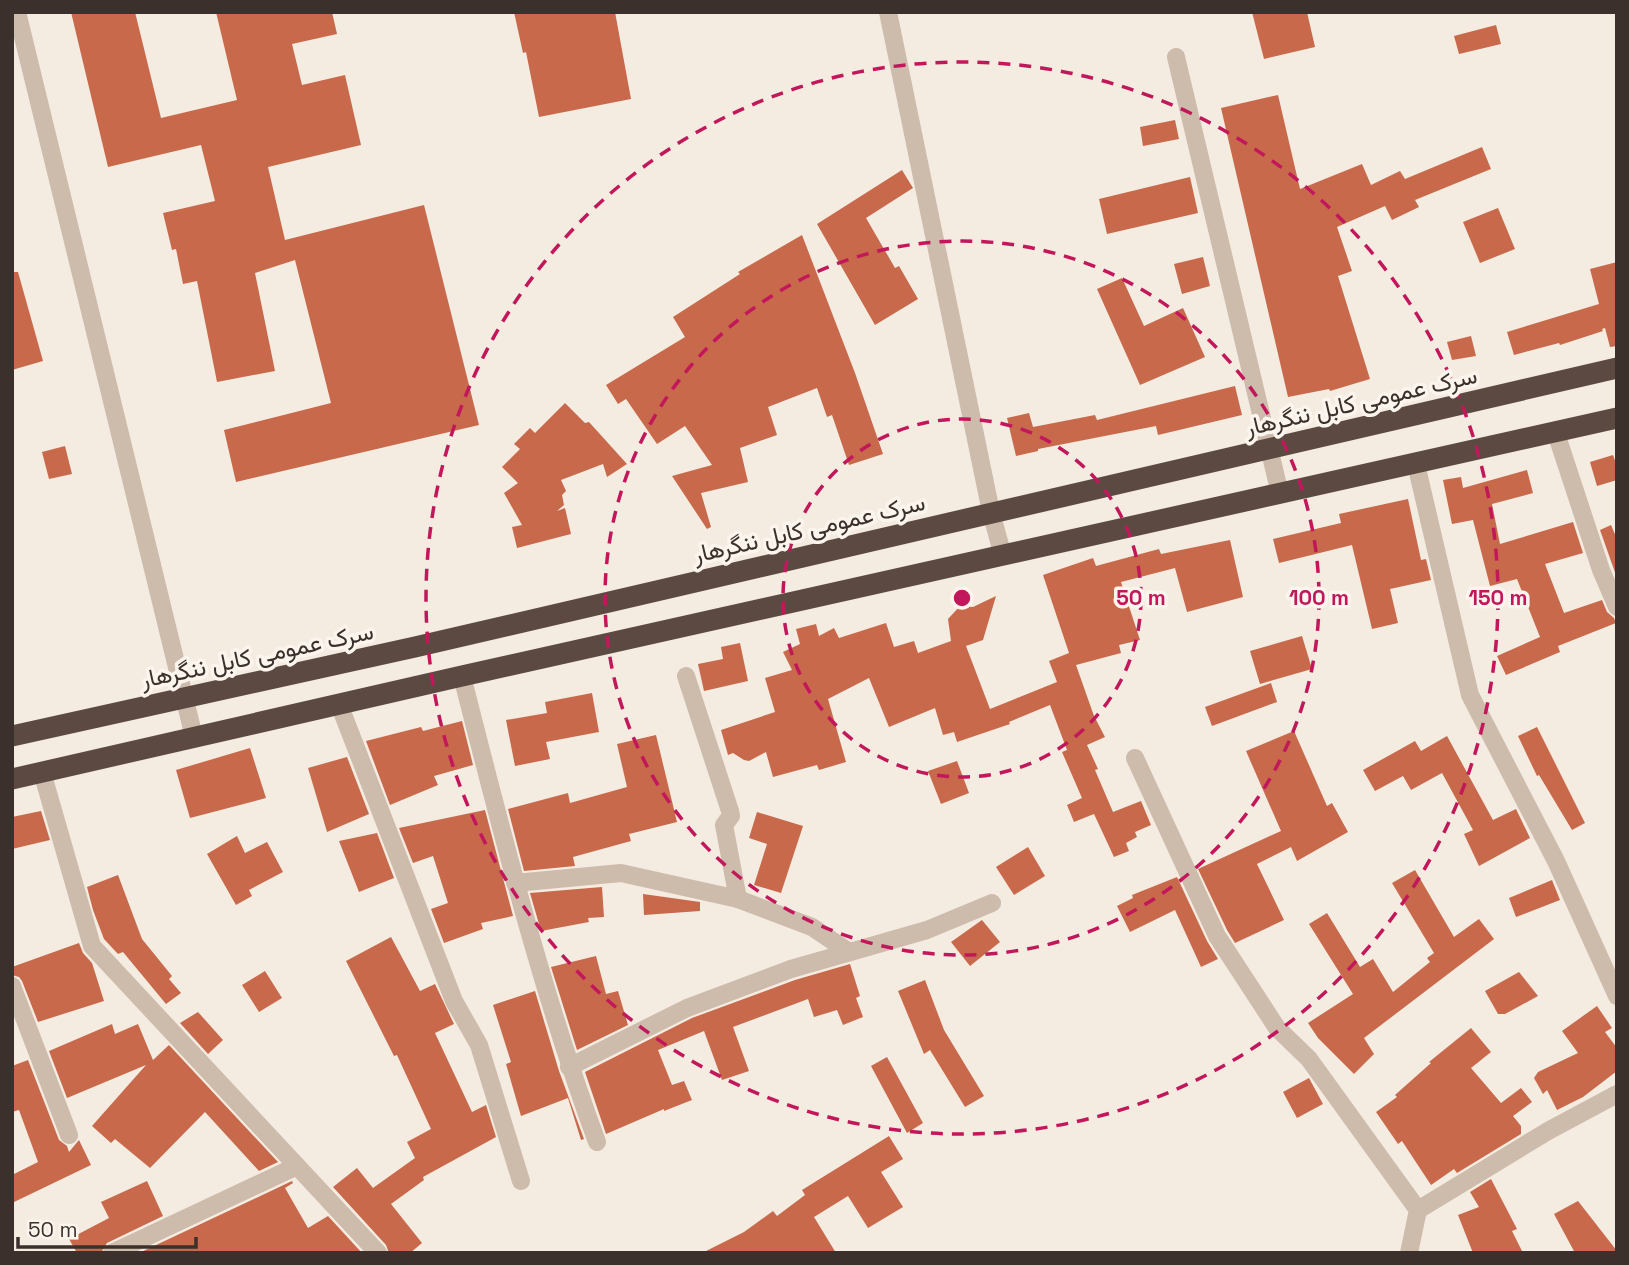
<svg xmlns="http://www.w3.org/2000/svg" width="1629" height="1265" viewBox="0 0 1629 1265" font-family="'Space Grotesk',Vazirmatn,sans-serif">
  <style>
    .building { fill: #c8694b }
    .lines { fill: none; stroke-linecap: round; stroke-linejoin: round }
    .minor { stroke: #cdbbac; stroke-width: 18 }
    .highway { stroke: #5c4a42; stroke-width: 21 }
    .ring { fill: none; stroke: #c2185b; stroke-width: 3.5; stroke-dasharray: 12 9 }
    .labels { text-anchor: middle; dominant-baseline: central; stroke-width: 7; stroke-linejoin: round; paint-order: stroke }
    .street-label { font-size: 24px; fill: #3b302b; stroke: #fbf5ee }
    .centre { fill: #c2185b; stroke: #fbf5ee; stroke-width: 3.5 }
    .ring-label { font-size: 21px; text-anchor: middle; font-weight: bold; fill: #c2185b; stroke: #fbf5ee; stroke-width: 7; stroke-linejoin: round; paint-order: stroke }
  </style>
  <rect width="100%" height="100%" fill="#f4ebe1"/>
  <g class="building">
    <polygon points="71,12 135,12 161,118 237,100 216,12 332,12 337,34 292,44 302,85 345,75 361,145 268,167 285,240 424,205 479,425 236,482 224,430 331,403 295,260 255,273 275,371 217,382 197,281 183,284 176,249 172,250 163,213 215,201 201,145 108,167"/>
    <polygon points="514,12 615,12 631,99 539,117 526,52 523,53"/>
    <polygon points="1252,12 1307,12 1315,47 1264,59"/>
    <polygon points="1496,25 1501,44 1459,54 1454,36"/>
    <polygon points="1278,95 1300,189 1362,164 1371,185 1400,171 1405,179 1482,147 1491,169 1415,200 1419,207 1392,220 1385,206 1337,227 1352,271 1338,276 1370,379 1330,391 1329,389 1288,397 1221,108"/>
    <polygon points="1175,120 1179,139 1143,146 1140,127"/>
    <polygon points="902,170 913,188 866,218 895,268 899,266 918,299 875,325 817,224"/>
    <polygon points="1190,177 1198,213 1107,234 1099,199"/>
    <polygon points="1498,208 1515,249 1480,263 1463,222"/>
    <polygon points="802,235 855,373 883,454 849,465 832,415 827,417 817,388 768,407 777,435 740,448 748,482 701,493 711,527 707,529 672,476 712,465 685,426 657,444 626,399 618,404 606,385 685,337 673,317 740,274 738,272"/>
    <polygon points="1203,257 1210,286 1182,294 1174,264"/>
    <polygon points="1617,262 1617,346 1610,347 1605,328 1602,329 1603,331 1560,345 1559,343 1514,355 1507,332 1599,304 1590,269"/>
    <polygon points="12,272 18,272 43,361 12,370"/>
    <polygon points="1122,278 1144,326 1183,308 1205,357 1140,385 1097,289"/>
    <polygon points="1471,336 1476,356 1452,360 1447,342"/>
    <polygon points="1235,386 1242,415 1158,435 1156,426 1038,449 1038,451 1016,456 1007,418 1029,413 1033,427 1095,415 1097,420"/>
    <polygon points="565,403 585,423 589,422 627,464 607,477 603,464 561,480 566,491 562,495 564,505 557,511 565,508 571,534 517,548 512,527 522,525 504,493 518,483 502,467 520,449 514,444 530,428 535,433"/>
    <polygon points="65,446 72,474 49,479 42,452"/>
    <polygon points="1613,455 1617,466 1617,480 1597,486 1590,462"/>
    <polygon points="1527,470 1533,493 1492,504 1500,544 1573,522 1583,553 1545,564 1564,613 1602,600 1607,612 1614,618 1616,623 1558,646 1560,652 1506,675 1497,656 1540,637 1517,579 1490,586 1473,520 1452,524 1443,480 1461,477 1463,488"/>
    <polygon points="1408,499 1421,560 1426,559 1431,580 1390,589 1398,623 1372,629 1352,545 1279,563 1273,539 1341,523 1339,514"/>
    <polygon points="1611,525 1617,539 1617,578 1600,530"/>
    <polygon points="1230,540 1243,597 1187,612 1175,568 1121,582 1140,640 1119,645 1121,653 1076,665 1094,716 1105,737 1087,745 1098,769 1095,770 1113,812 1141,801 1151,825 1135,832 1137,837 1126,843 1129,851 1114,857 1094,814 1074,822 1067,805 1082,798 1062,752 1067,750 1050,705 1009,722 1010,724 957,742 954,732 943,735 935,708 889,727 869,678 828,699 846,762 819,770 817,765 773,777 766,752 749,761 744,760 733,753 728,755 721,730 775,712 765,678 792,670 783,652 800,644 796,629 816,624 819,636 834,628 839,638 886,623 894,647 914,641 918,653 951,641 948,619 960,606 973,607 996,596 983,640 966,646 990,709 1057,682 1049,661 1069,653 1043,575 1093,558 1096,566 1159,549 1161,554"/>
    <polygon points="1302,636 1312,669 1260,684 1250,651"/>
    <polygon points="740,643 748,681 704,691 698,664 723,659 721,647"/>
    <polygon points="1271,683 1277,702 1212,726 1205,707"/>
    <polygon points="592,693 599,732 546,742 550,759 515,766 506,720 547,713 545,702"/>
    <polygon points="462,721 473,765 434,776 438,785 390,805 366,741 421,727 423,731"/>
    <polygon points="1537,727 1585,823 1572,830 1539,775 1537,776 1518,736"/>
    <polygon points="1294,731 1327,806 1332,803 1348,832 1297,861 1291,847 1257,864 1284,920 1235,943 1227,930 1198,869 1281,831 1246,751"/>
    <polygon points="656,735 677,822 629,834 631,841 573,857 575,866 524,871 508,809 568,793 570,803 627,787 617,744"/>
    <polygon points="1447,736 1493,820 1516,809 1530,838 1479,866 1464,834 1473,830 1442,773 1411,790 1403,776 1375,791 1363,770 1415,741 1421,751"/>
    <polygon points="250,748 266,798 190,818 176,770"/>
    <polygon points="347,757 369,814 327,832 308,768"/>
    <polygon points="957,761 969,793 941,804 928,771"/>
    <polygon points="485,810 513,916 481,923 483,929 444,943 431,909 448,903 433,856 413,863 399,828"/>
    <polygon points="41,811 50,840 12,849 12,817"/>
    <polygon points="757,812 803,826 781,893 754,885 767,844 749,838"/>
    <polygon points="377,833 394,878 359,892 339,841"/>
    <polygon points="237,836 245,853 267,842 283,872 249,890 252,896 236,905 207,854"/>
    <polygon points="1028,847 1045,876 1014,895 996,867"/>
    <polygon points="1415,870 1454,937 1479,919 1494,939 1364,1038 1374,1054 1354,1074 1318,1038 1308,1023 1353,994 1309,924 1327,913 1360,967 1373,959 1393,992 1430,962 1427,958 1434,953 1392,883"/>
    <polygon points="118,875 142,939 172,976 169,979 181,993 166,1004 123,952 118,954 104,939 93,910 87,887"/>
    <polygon points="1177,877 1207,941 1218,959 1201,967 1175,910 1130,932 1117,906 1133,898 1132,895"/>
    <polygon points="1552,880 1560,900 1516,917 1509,898"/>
    <polygon points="602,887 604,917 588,918 589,922 541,931 530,893"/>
    <polygon points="643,894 700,902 700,911 644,915"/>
    <polygon points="982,920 1000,942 970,966 951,942"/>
    <polygon points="391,937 420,991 435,984 454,1024 435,1033 472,1112 486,1105 496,1137 423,1177 424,1180 391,1204 422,1243 410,1253 389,1253 386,1245 333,1187 357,1168 373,1188 415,1158 407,1142 431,1129 397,1055 394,1056 346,961"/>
    <polygon points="79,943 83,953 92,963 104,1001 38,1022 22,981 19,977 12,975 12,967"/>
    <polygon points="596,956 606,994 618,991 628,1025 577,1050 551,967"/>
    <polygon points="850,964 860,996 856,998 863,1017 843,1025 837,1010 814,1017 808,999 733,1027 749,1071 722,1080 704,1031 658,1050 672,1085 684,1081 692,1100 664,1111 664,1109 606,1134 585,1072 692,1018 795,980"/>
    <polygon points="265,971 282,998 259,1012 242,985"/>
    <polygon points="1519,972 1538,996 1505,1014 1498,1014 1485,991"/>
    <polygon points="925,980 944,1030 984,1096 965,1107 930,1050 924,1054 898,991"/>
    <polygon points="535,991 559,1071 584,1139 581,1140 568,1098 521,1116 506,1064 511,1062 493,1005"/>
    <polygon points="1597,1006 1612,1028 1605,1032 1617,1048 1617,1071 1583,1097 1557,1110 1547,1090 1543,1094 1534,1078 1538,1072 1578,1053 1562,1031"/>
    <polygon points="198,1012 223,1040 208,1054 180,1023"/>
    <polygon points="112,1024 115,1034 138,1024 153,1060 169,1045 278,1162 259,1171 205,1112 150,1168 115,1139 111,1143 92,1126 146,1065 67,1098 49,1051"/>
    <polygon points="1471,1028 1491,1052 1471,1068 1501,1103 1521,1088 1532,1102 1513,1116 1521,1126 1521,1134 1457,1173 1454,1169 1431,1185 1402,1141 1398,1144 1376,1112 1397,1097 1395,1095 1431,1063 1429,1062"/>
    <polygon points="887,1057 923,1123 907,1133 871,1066"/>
    <polygon points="28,1060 59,1140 67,1146 69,1152 79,1140 91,1165 12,1203 12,1175 38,1162 19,1110 12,1112 12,1066"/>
    <polygon points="1309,1078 1323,1104 1297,1118 1283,1092"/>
    <polygon points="889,1136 903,1159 881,1172 903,1207 868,1228 848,1196 814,1217 836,1253 702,1253 744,1232 773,1211 777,1216 805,1195 802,1190"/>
    <polygon points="1491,1179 1517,1229 1512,1231 1523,1253 1473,1253 1458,1215 1479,1207 1470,1192"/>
    <polygon points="147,1181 163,1216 107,1243 101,1253 77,1253 69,1239 109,1218 101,1202"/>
    <polygon points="292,1181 293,1183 285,1188 308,1228 328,1216 362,1253 139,1253"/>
    <polygon points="1578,1201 1617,1251 1617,1253 1575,1253 1554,1214"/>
  </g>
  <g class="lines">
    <g class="minor">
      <polyline points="17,12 194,737"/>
      <polyline points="888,12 991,512 1003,556"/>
      <polyline points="1176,57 1280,494"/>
      <polyline points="1556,433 1601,570 1617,607"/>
      <polyline points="1416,464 1470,695 1556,861 1617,996"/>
      <path d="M 462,676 C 502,833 541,990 597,1142"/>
      <polyline points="686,676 730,811 731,816 724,825 738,899"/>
      <polyline points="339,704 454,1001 479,1045 521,1181"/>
      <polyline points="1135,758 1217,936 1277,1028 1309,1059 1418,1210 1409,1253"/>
      <polyline points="42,772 92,946 378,1253"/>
      <polyline points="515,883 621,873 738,899 812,927 849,952"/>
      <polyline points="12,986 69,1135"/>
      <polyline points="569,1067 687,1008 791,969 927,930 992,903"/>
      <polyline points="1418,1210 1548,1131 1617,1094"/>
      <polyline points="112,1253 297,1166"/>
    </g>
    <g class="highway">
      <polyline points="12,736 415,647 1617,368"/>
      <polyline points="12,779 462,676 1617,418"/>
    </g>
  </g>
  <g class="ring">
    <circle cx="962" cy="598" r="179"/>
    <circle cx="962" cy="598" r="357"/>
    <circle cx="962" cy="598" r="536"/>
  </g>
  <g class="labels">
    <g class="street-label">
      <text transform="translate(1361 401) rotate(-13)">سرک عمومی کابل ننگرهار</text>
      <text transform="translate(809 528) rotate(-13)">سرک عمومی کابل ننگرهار</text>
      <text transform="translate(257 655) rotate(-12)">سرک عمومی کابل ننگرهار</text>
    </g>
  </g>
  <circle cx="962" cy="598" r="10" class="centre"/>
  <g class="ring-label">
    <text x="1141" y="605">50 m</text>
    <text x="1319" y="605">100 m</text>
    <text x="1498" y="605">150 m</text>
  </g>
  <rect width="1629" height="1265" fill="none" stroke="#3b302b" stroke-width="28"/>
  <path d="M18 1237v10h178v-10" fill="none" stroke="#3b302b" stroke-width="3.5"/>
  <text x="28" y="1237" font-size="21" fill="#3b302b" stroke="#fbf5ee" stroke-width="5" paint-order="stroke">50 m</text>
</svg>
